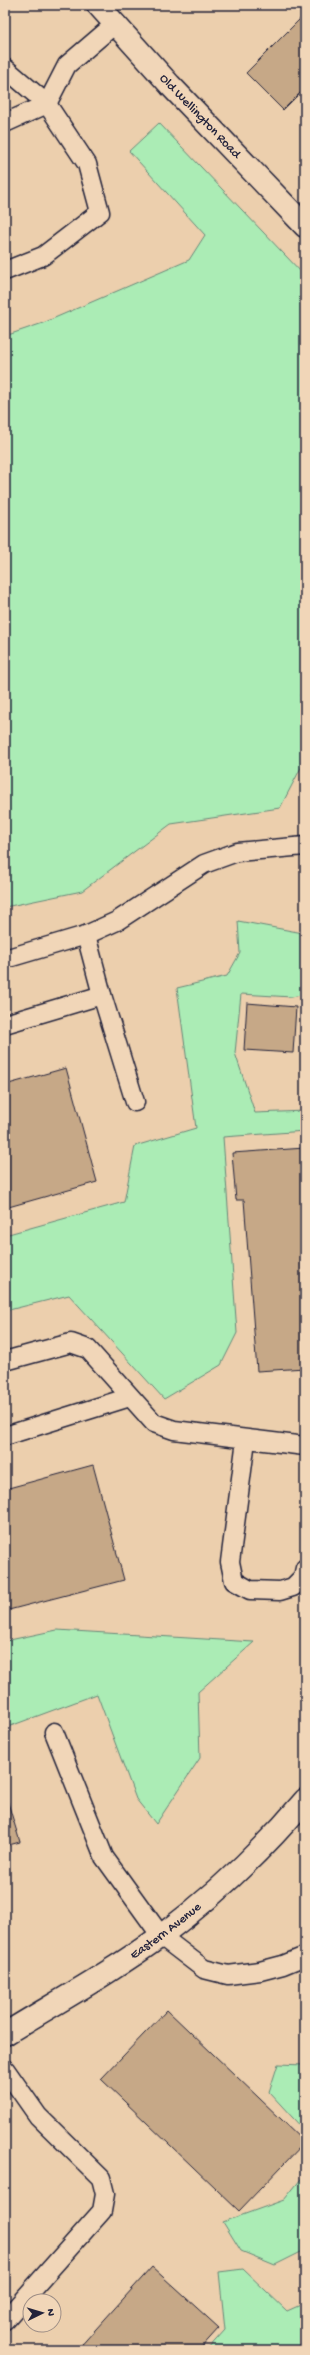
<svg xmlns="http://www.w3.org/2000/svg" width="310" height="2355" viewBox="0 0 310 2355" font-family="'Gochi Hand',sans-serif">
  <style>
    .green { fill: #abecb5; stroke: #668778 }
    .building { fill: #c6a887; stroke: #22223b }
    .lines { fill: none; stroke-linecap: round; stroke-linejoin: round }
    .service-casing { stroke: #22223b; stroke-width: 21 }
    .minor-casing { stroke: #22223b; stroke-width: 25 }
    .service { stroke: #f1d6b8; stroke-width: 18 }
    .minor { stroke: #f1d6b8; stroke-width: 22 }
    .labels { text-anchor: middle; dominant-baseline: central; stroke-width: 4; stroke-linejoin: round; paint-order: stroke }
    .street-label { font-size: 13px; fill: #22223b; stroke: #f1d6b8 }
  </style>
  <rect width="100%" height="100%" fill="#eccfad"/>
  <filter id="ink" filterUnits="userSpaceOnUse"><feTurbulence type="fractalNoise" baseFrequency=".025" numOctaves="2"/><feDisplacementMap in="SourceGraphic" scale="8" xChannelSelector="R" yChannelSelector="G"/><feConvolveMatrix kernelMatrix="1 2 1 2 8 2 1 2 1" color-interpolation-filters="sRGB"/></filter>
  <g filter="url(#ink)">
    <g class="green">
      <polygon points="159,123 305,276 305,687 300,695 305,707 305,760 280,808 171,824 82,891 5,907 5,336 43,323 189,260 205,235 129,151"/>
      <polygon points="238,921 303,933 305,994 292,997 241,994 235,1053 255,1113 305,1111 305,1131 223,1137 237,1333 221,1365 164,1399 69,1295 5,1311 5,1235 124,1202 135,1146 196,1128 177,988 227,976 240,953"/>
      <polygon points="57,1630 254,1642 198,1692 200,1758 156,1824 136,1799 97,1694 5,1728 5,1641"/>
      <polygon points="278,2064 304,2065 305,2067 305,2131 269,2092"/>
      <polygon points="305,2174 305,2250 275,2265 241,2251 223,2222 284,2200"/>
      <polygon points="243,2269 287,2311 305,2303 305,2350 207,2350 225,2330 219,2272"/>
    </g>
    <g class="building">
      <polygon points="305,14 305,88 283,110 246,73"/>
      <polygon points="247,1003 296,1007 293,1053 244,1050"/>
      <polygon points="66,1068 97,1182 5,1208 5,1085"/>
      <polygon points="305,1148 305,1368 257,1371 244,1200 236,1200 232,1153"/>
      <polygon points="93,1465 124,1580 5,1611 5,1489"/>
      <polygon points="5,1793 20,1842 5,1846"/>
      <polygon points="167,2010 305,2142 239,2211 101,2079"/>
      <polygon points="152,2267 219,2328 199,2350 77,2350"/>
    </g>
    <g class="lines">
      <defs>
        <g id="service">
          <polyline points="5,68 47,104 87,164 100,212 43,256 5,271"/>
          <polyline points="5,123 47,104 67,65 115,24"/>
          <polyline points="5,959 86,935 117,921 204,864 237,852 305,846"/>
          <polyline points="102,995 135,1102"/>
          <polyline points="5,1024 102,995 86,935"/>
          <polyline points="5,1361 71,1343 88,1349 154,1423 174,1430 305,1446"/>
          <polyline points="5,1436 130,1397"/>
          <polyline points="246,1440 230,1562 234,1581 250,1590 280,1591 293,1587 303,1577 305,1568"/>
          <polyline points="54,1732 104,1857 161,1936 204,1969 228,1975 260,1971 283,1965 305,1956"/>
          <polyline points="5,2069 38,2116 101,2178 105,2194 102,2211 5,2320"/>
        </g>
        <g id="minor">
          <path id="s1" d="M 98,5 L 170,85 L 305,226"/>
          <path id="s2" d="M 5,2034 C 57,2002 112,1972 162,1935 C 214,1896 262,1851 305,1800"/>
        </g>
      </defs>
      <use href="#service" class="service-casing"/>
      <use href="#minor" class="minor-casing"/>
      <use href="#service" class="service"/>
      <use href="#minor" class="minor"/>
    </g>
  </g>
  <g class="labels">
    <g class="street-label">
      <text stroke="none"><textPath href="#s1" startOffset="151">Old Wellington Road</textPath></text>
      <text stroke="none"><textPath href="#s2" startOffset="191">Eastern Avenue</textPath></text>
    </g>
  </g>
  <rect width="310" height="2355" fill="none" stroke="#f1d6b8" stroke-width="20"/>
  <rect x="10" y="10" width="290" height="2335" fill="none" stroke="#22223b" stroke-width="1.5" filter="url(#ink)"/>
  <g transform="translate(42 2313) rotate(85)"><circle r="19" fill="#f1d6b8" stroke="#9e8e86"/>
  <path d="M0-3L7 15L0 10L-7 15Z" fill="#22223b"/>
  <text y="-6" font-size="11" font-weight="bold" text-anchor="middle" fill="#22223b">N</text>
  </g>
</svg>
